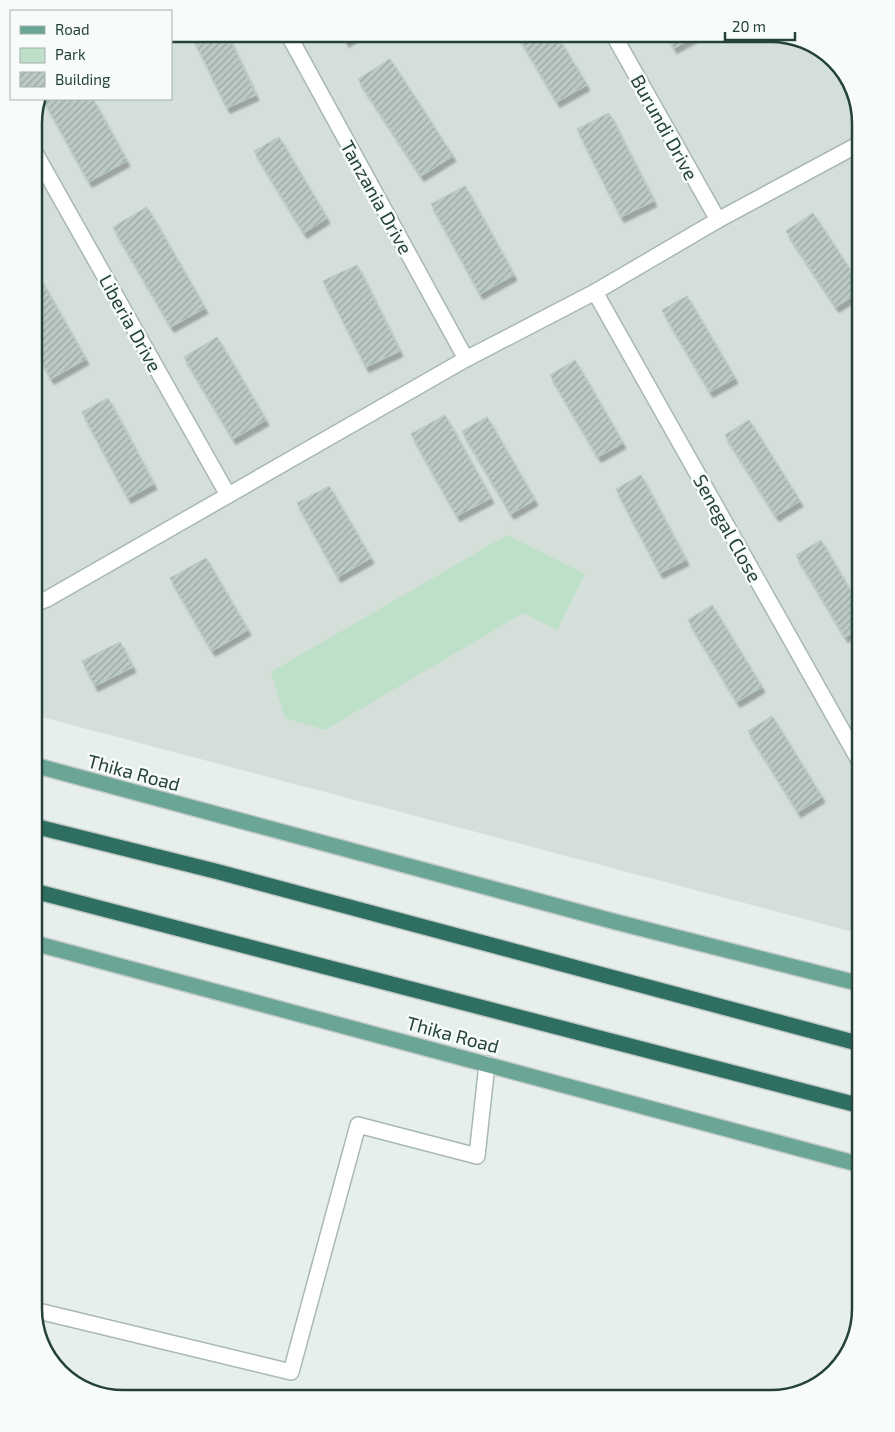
<svg xmlns="http://www.w3.org/2000/svg" width="895" height="1432" viewBox="0 0 895 1432" font-family="'Exo 2',sans-serif">
  <style>
    .built { fill: #d4dfda }
    .park { fill: #bfe0c8 }
    .building { fill: url(#building-hatch); stroke: #b8c9c2; filter: url(#shadow) }
    .lines { fill: none; stroke-linecap: round; stroke-linejoin: round }
    .minor-casing { stroke: #a8b8b2; stroke-width: 18 }
    .major-casing { stroke: #c2cac8; stroke-width: 18 }
    .highway-casing { stroke: #c2cac8; stroke-width: 18 }
    .minor { stroke: #fff; stroke-width: 15 }
    .major { stroke: #6aa596; stroke-width: 15 }
    .highway { stroke: #2f6f62; stroke-width: 15 }
    .labels { text-anchor: middle; dominant-baseline: central; stroke-width: 5; stroke-linejoin: round; paint-order: stroke }
    .street-label { font-size: 19px; fill: #24423a; stroke: #f7fbf9 }
    .rim { fill: none; stroke: #24423a; stroke-width: 2.5 }
  </style>
  <defs>
    <pattern id="building-hatch" width="6" height="6" patternUnits="userSpaceOnUse" patternTransform="scale(1.25)"><rect width="6" height="6" fill="#bbcac4"/><path d="M-1 1l2-2M0 6l6-6M5 7l2-2" fill="none" stroke="#98a6a0"/></pattern>
    <filter id="shadow"><feDropShadow dx="3" dy="5.5" stdDeviation="1" flood-color="#0004"/></filter>
  </defs>
  <rect width="100%" height="100%" fill="#e6efeb"/>
  <polygon class="built" points="171,34 778,34 822,49 852,84 861,124 861,934 34,715 34,118 43,99 171,99"/>
  <polygon class="park" points="507,535 585,574 557,630 523,613 325,730 285,718 271,672"/>
  <g class="building">
    <polygon points="191,34 227,34 256,95 227,108"/>
    <polygon points="342,34 358,34 346,42"/>
    <polygon points="517,34 556,34 587,85 557,102"/>
    <polygon points="666,34 700,34 674,48"/>
    <polygon points="390,59 453,156 421,176 358,79"/>
    <polygon points="43,99 93,99 127,161 89,182"/>
    <polygon points="609,113 654,201 621,217 577,129"/>
    <polygon points="279,137 327,218 304,233 254,151"/>
    <polygon points="465,186 514,275 480,294 431,204"/>
    <polygon points="147,207 205,308 171,327 113,227"/>
    <polygon points="813,213 861,286 861,291 836,307 786,231"/>
    <polygon points="357,265 400,351 366,367 323,281"/>
    <polygon points="34,268 86,359 51,379 34,348"/>
    <polygon points="687,296 735,378 710,392 662,310"/>
    <polygon points="217,337 266,420 233,439 184,357"/>
    <polygon points="575,360 623,443 598,457 550,375"/>
    <polygon points="108,398 154,484 128,498 82,412"/>
    <polygon points="445,415 491,498 457,516 411,434"/>
    <polygon points="487,417 535,500 511,514 462,431"/>
    <polygon points="749,420 800,501 776,516 725,435"/>
    <polygon points="641,475 686,560 660,573 616,489"/>
    <polygon points="329,486 371,558 338,577 297,503"/>
    <polygon points="821,540 861,609 861,628 845,637 796,555"/>
    <polygon points="206,558 248,630 212,651 170,578"/>
    <polygon points="712,605 762,687 737,702 688,620"/>
    <polygon points="120,642 133,667 95,686 82,661"/>
    <polygon points="861,644 861,661 854,648"/>
    <polygon points="772,716 822,797 798,812 748,731"/>
  </g>
  <g class="lines">
    <defs>
      <g id="minor">
        <polyline points="288,34 466,359"/>
        <polyline points="613,34 718,220"/>
        <polyline points="34,151 228,495"/>
        <polyline points="595,292 861,764"/>
        <polyline points="34,604 47,599 466,359 595,292 718,220 861,143"/>
        <polyline points="34,1310 291,1372 358,1125 477,1156 487,1064"/>
      </g>
      <g id="major">
        <polyline points="34,765 616,922 861,984"/>
        <polyline points="34,943 861,1165"/>
      </g>
      <g id="highway">
        <polyline points="34,826 215,871 861,1044"/>
        <polyline points="34,891 861,1106"/>
      </g>
    </defs>
    <use href="#minor" class="minor-casing"/>
    <use href="#major" class="major-casing"/>
    <use href="#highway" class="highway-casing"/>
    <use href="#minor" class="minor"/>
    <use href="#major" class="major"/>
    <use href="#highway" class="highway"/>
  </g>
  <g class="labels">
    <g class="street-label">
      <text transform="translate(665 127) rotate(61)">Burundi Drive</text>
      <text transform="translate(377 197) rotate(61)">Tanzania Drive</text>
      <text transform="translate(131 323) rotate(61)">Liberia Drive</text>
      <text transform="translate(728 528) rotate(61)">Senegal Close</text>
      <text transform="translate(134 772) rotate(15)">Thika Road</text>
      <text transform="translate(453 1034) rotate(15)">Thika Road</text>
    </g>
  </g>
  <path d="M0 0H895V1432H0ZM123 42H771A81 81 0 0 1 852 123V1309A81 81 0 0 1 771 1390H123A81 81 0 0 1 42 1309V123A81 81 0 0 1 123 42Z" fill="#f7fbf9" fill-rule="evenodd"/>
  <path class="rim" d="M123 42H771A81 81 0 0 1 852 123V1309A81 81 0 0 1 771 1390H123A81 81 0 0 1 42 1309V123A81 81 0 0 1 123 42Z"/>
  <rect x="10" y="10" width="162" height="90" fill="#f7fbf9" stroke="#a3b1ad"/>
  <rect x="20" y="26" width="25" height="8" fill="#6aa596" stroke="#a3b1ad"/>
  <text x="55" y="35" font-size="15" fill="#24423a">Road</text>
  <rect x="20" y="48" width="25" height="15" fill="#bfe0c8" stroke="#a3b1ad"/>
  <text x="55" y="60" font-size="15" fill="#24423a">Park</text>
  <rect x="20" y="72" width="25" height="15" fill="url(#building-hatch)" stroke="#a3b1ad"/>
  <text x="55" y="85" font-size="15" fill="#24423a">Building</text>
  <path d="M725 32v8h70v-8" fill="none" stroke="#24423a" stroke-width="2.5"/>
  <text x="732" y="32" font-size="15" fill="#24423a" stroke="#f7fbf9" stroke-width="4" paint-order="stroke">20 m</text>
</svg>
